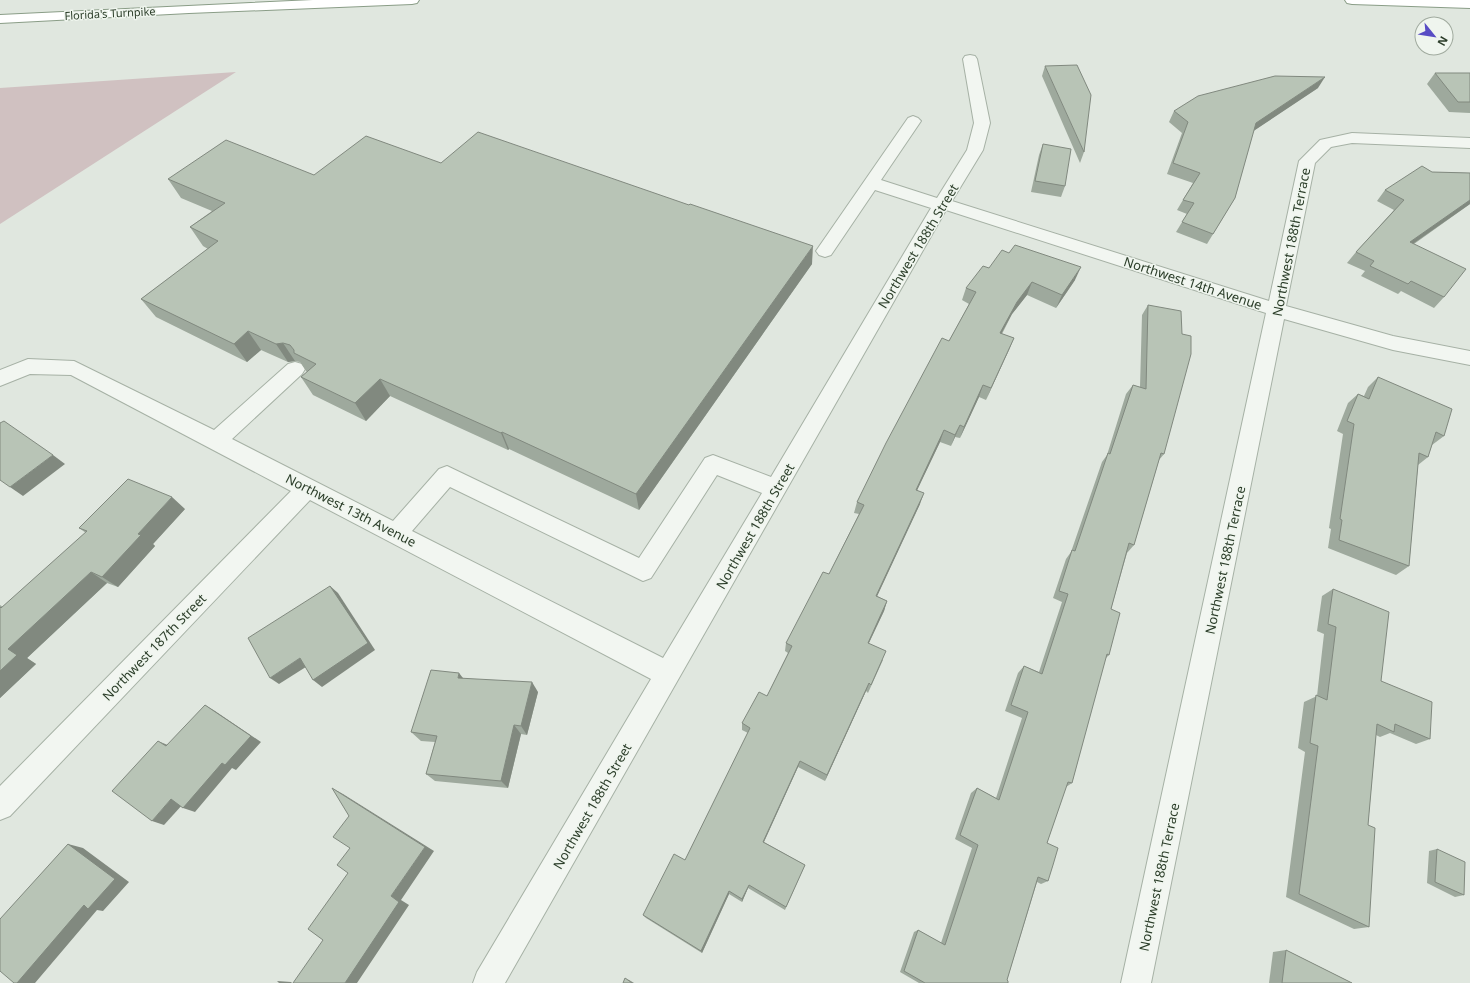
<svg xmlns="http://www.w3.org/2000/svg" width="1470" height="983" viewBox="0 0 1470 983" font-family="'Noto Sans',sans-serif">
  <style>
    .green { fill: #d0c1c1 }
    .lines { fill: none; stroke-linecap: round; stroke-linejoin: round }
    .minor-casing { stroke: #a6b1a5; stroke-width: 2 }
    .highway-casing { stroke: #8a9d87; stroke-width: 2 }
    .minor { fill: #f2f6f1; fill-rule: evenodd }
    .highway { fill: #fff; fill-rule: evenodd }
    .wall { fill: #9ea99d }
    .shaded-wall { fill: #81897f }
    .building { fill: #b8c4b6; stroke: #81897f }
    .labels { text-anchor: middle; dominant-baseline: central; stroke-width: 3; stroke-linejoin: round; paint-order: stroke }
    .far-street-label { font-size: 11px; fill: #2b3d29; stroke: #eff5ee }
    .street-label { font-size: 13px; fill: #2b3d29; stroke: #eff5ee }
  </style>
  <rect width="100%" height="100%" fill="#e0e7df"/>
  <polygon class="green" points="236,72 0,224 0,88"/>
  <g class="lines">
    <defs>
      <path id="minor" d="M 970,55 L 975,56 L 977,59 L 990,123 L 983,150 L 952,201 L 1269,301 L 1299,161 L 1320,140 L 1352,133 L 1470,138 L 1470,148 L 1352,143 L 1331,147 L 1315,163 L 1286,306 L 1393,336 L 1470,351 L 1470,365 L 1393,350 L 1284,319 L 1151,983 L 1121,983 L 1266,313 L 946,210 L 505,983 L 473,983 L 477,972 L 651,679 L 310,500 L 10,816 L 0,820 L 0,786 L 291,491 L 71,375 L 30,374 L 0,386 L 0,370 L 28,359 L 74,361 L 214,430 L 288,364 L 295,362 L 302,364 L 305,369 L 302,374 L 232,439 L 393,521 L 439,469 L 447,466 L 639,558 L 705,458 L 713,455 L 771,477 L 931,208 L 875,190 L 831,255 L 825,257 L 819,255 L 816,251 L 908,118 L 913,116 L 918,118 L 921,121 L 881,180 L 937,198 L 967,150 L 974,123 L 963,59 L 965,56 ZM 717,475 L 762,493 L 663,658 L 412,531 L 450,487 L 643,581 L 651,578 Z"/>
      <g id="highway">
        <polygon points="313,0 419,0 417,3 412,4 189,13 0,23 0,15"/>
        <polygon points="1345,0 1470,0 1470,8 1352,4 1347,3"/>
      </g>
    </defs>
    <use href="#minor" class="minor-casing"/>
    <use href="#highway" class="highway-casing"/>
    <use href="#minor" class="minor"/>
    <use href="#highway" class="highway"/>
  </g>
  <g class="wall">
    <polygon points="1045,66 1084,152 1080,163 1042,76"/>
    <polygon points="1435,73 1470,73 1470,113 1449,112 1427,84"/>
    <polygon points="1318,88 1253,131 1235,198 1207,244 1176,232 1187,214 1177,210 1193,183 1167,174 1182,133 1169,122 1174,111"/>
    <polygon points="1043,144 1065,186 1061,197 1031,192 1039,155"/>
    <polygon points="441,163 812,264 639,510 509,449 508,450 390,396 366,421 313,395 301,377 307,372 306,371 300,362 295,361 288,362 261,350 247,362 156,317 141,299 208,249 203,246 190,227 212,211 181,198 168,179 314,175"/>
    <polygon points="1432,172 1470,173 1470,204 1414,244 1444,297 1434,308 1401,291 1398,294 1361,276 1365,271 1347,263 1356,252 1394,210 1377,201 1385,190"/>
    <polygon points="989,268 1075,280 1056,308 1027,295 1012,314 1002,334 1014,338 986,400 979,397 960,438 955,437 951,446 940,442 917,490 920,504 877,596 887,601 884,611 869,643 883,660 868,693 866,691 825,781 798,767 764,842 805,865 785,910 748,888 742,902 729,894 702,953 646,918 643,915 685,860 748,733 742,730 742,723 767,696 788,653 785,651 786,643 829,574 859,514 854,513 857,502 949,341 969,304 962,300 966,288"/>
    <polygon points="1148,305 1164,454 1159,460 1134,545 1127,553 1111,609 1109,655 1105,659 1072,783 1066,787 1047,843 1048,881 1041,884 1037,882 1007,980 1008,983 919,983 900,972 914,932 918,930 941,943 972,848 955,839 971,793 977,788 996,798 1022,718 1005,711 1018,673 1024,666 1039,672 1062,602 1053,598 1066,559 1071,552 1102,462 1107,455 1126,394 1133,385 1140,387 1142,315"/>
    <polygon points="1378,377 1444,436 1432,445 1428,457 1418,465 1409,566 1396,575 1328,548 1331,529 1329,528 1343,434 1337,431 1348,403 1358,394 1364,396 1368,387"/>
    <polygon points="185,509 153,544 155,546 118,587 107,583 27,658 36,664 0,698 0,605 3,607 86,533 79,528"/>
    <polygon points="1333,589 1381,681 1430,739 1416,744 1390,733 1380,737 1376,735 1368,825 1369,927 1354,929 1286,897 1305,752 1298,748 1304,702 1317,696 1324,634 1317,631 1322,596"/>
    <polygon points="464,679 538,692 527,735 521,734 508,788 435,781 426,774 435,742 421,741 411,732"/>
    <polygon points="1437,849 1464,895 1455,897 1427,883 1429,851"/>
    <polygon points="1286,950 1352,983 1269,983 1273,952"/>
  </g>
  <g class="shaded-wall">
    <polygon points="1325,77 1318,88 1249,134 1256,123"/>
    <polygon points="1470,200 1470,204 1401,252 1410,242"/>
    <polygon points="813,246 812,264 639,510 636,494"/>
    <polygon points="1081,267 1075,280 1056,308 1062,295"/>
    <polygon points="1032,282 1027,295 1012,314 995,345 1000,333 1017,302"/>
    <polygon points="248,331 261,350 247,362 234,344"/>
    <polygon points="1014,338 1009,350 986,400 991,388"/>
    <polygon points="283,343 295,361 288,362 276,344"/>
    <polygon points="380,379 390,396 366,421 355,403"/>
    <polygon points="983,385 979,397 960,438 964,427"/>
    <polygon points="960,425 955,437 951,446 955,435"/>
    <polygon points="944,430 940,442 912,501 916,490"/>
    <polygon points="502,432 509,449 508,450 501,433"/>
    <polygon points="53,455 65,464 23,496 10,487"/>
    <polygon points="924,493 920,504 873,605 876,596"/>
    <polygon points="172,497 185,509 153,544 155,546 118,587 102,577 138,534"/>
    <polygon points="91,572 107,583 27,658 36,664 0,698 0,671 8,649"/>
    <polygon points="330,586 338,593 375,650 322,687 313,680"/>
    <polygon points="887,601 884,611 865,651 868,643"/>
    <polygon points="300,658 309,665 279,684 270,678"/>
    <polygon points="459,673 467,683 458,678"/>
    <polygon points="532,682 538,692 527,735 521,726"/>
    <polygon points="869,683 866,691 825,781 827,775"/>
    <polygon points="205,705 215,711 261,742 236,770 232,768 195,812 183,808"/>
    <polygon points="514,725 521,734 508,788 501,781"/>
    <polygon points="158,741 170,746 166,746"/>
    <polygon points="800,761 798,767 762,846 763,842"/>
    <polygon points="332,788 343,794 434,851 401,900 409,905 357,983 345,983 391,896 425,847"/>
    <polygon points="171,799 183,804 164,825 152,821"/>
    <polygon points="68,844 83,848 129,882 103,911 97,910 35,983 17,983"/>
    <polygon points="749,885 748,888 742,902 742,899"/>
    <polygon points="729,891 729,894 702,953 701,951"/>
    <polygon points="625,978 629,980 634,983 632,983"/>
    <polygon points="277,981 291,982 292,983 279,983"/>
  </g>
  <g class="building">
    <polygon points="1077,65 1091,95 1084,152 1045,66"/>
    <polygon points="1435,73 1470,73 1470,102 1458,102"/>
    <polygon points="1275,76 1325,77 1256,123 1235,198 1213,234 1182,222 1194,203 1183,200 1200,173 1173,163 1188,122 1174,111 1198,96"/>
    <polygon points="478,132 689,205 690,204 813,246 636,494 502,432 501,433 380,379 355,403 301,377 316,364 294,353 294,350 290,345 283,343 276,344 248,331 234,344 141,299 218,241 190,227 225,203 168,179 226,140 314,175 366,136 441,163"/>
    <polygon points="1043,144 1071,149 1065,186 1035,181"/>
    <polygon points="1422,166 1432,172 1470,173 1470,200 1410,242 1466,269 1444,297 1411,281 1408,284 1370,266 1374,261 1356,252 1404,200 1385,190"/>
    <polygon points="1015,245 1081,267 1062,295 1032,282 1017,302 1000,333 1014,338 991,388 983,385 964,427 960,425 955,435 944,430 916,490 924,493 876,596 887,601 868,643 886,651 871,685 869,683 827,775 800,761 763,842 805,865 786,907 749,885 742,899 729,891 701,951 643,915 674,854 685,860 750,728 742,723 759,692 767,696 792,646 786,643 823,572 829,574 864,505 857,502 886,443 942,338 949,341 976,292 966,288 983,266 989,268 1002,250 1009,253"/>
    <polygon points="1148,305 1181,311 1182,334 1191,336 1191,354 1164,454 1161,453 1134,545 1129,543 1111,609 1120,613 1109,655 1107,654 1072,783 1068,782 1047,843 1058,848 1053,865 1048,881 1038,877 1007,980 1008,981 1008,983 925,983 904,971 918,930 945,945 978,845 960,835 977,788 999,800 1028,712 1011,705 1024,666 1042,674 1068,594 1059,591 1072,550 1075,551 1108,453 1110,454 1133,385 1146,389"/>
    <polygon points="1378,377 1452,409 1444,436 1436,432 1428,457 1419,453 1409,566 1339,540 1342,520 1340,519 1354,424 1347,421 1358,394 1369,399"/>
    <polygon points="4,421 53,455 10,487 0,480 0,423"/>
    <polygon points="128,479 172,497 138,534 141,535 102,577 91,572 8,649 17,655 0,671 0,607 1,608 87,531 79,528"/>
    <polygon points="330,586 368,643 313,680 300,658 270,678 248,638"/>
    <polygon points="1333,589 1389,612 1381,681 1432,702 1430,739 1395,724 1394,732 1377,724 1368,825 1375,828 1369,927 1299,894 1318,746 1310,743 1316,695 1327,700 1336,627 1328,624"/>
    <polygon points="431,670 459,673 458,678 532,682 521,726 514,725 501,781 426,774 437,736 411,732"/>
    <polygon points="205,705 251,736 225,765 222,763 183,808 171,799 152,821 112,791 158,741 166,746"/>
    <polygon points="332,788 425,847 391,896 399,902 345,983 293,983 323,940 308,929 348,873 337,865 350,848 333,837 349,816"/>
    <polygon points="68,844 115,879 88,909 84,905 17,983 14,983 0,971 0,919"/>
    <polygon points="1437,849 1465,862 1464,895 1435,882"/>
    <polygon points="1286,950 1352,983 1282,983"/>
    <polygon points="625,978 632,983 623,983"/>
  </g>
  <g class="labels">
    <g class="far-street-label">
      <text transform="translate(110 13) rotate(-3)">Florida's Turnpike</text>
    </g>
    <g class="street-label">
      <text transform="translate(1291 242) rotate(-79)">Northwest 188th Terrace</text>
      <text transform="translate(918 246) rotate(-59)">Northwest 188th Street</text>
      <text transform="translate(1193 283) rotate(18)">Northwest 14th Avenue</text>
      <text transform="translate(351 510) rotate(27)">Northwest 13th Avenue</text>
      <text transform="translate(755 526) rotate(-60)">Northwest 188th Street</text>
      <text transform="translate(1225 560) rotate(-78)">Northwest 188th Terrace</text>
      <text transform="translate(154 647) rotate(-46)">Northwest 187th Street</text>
      <text transform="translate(592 806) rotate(-60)">Northwest 188th Street</text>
      <text transform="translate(1159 877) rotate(-78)">Northwest 188th Terrace</text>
    </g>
  </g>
  <g transform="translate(1434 36) rotate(120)"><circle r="19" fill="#eff5ee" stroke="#a1ab9f"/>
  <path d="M0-3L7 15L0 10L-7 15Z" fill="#584cc4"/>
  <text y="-6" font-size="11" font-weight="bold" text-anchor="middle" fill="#2b3d29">N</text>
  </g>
</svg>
